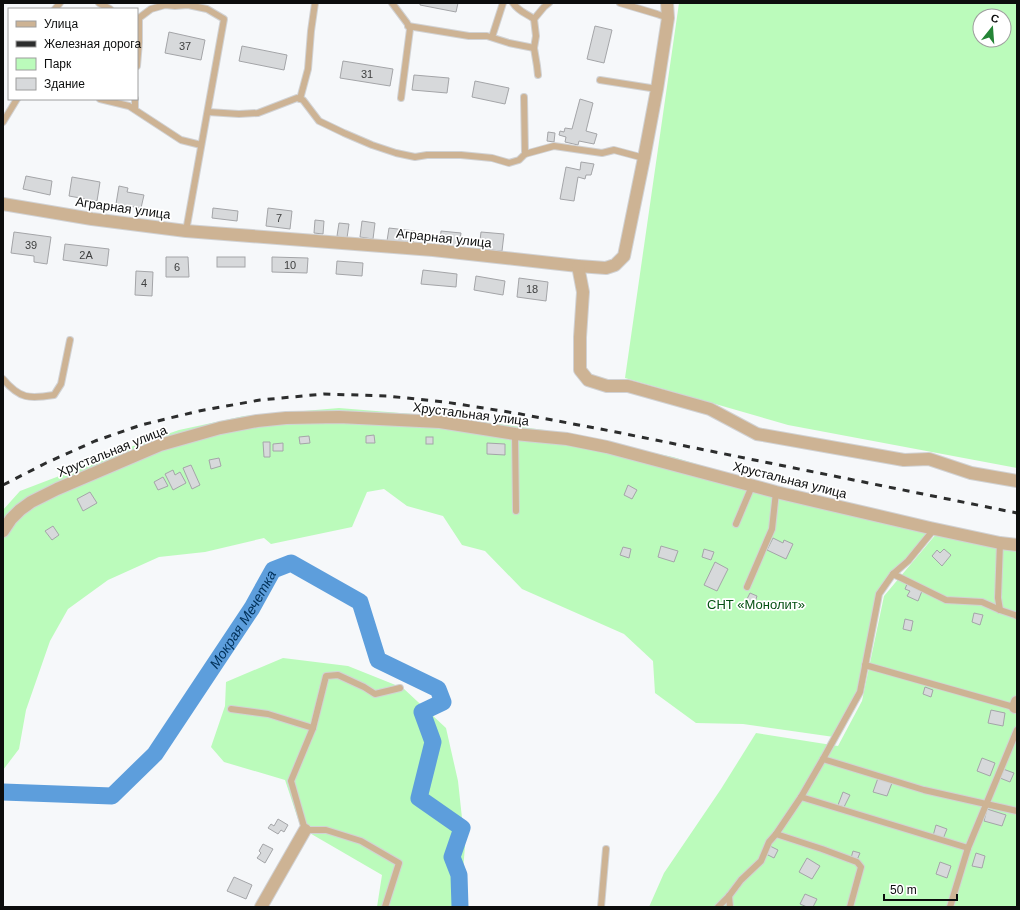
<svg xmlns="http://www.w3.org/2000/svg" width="1020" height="910" viewBox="0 0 1020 910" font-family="Arial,sans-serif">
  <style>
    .green { fill: #bbfbbb; fill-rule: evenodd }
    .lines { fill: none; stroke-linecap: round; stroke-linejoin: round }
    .river { stroke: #5d9edc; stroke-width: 17 }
    .building { fill: #d7d9db; stroke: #a4a5a8 }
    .lane-casing { stroke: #d1d2d4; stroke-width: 8 }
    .street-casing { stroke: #d1d2d4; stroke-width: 14 }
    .lane { stroke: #cdb394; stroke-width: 6 }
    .street { stroke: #cdb394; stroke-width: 12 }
    .rail { stroke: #2c2d2d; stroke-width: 3; stroke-dasharray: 7 7; stroke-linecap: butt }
    .labels { text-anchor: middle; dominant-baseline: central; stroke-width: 3.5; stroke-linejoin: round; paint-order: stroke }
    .number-label { font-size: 11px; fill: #3f4040 }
    .street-label { font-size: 13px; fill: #0c0d0d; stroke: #fff }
    .park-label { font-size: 13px; fill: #055012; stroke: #fff }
    .water-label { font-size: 14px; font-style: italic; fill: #003058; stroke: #fff }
  </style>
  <rect width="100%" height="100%" fill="#f6f8fa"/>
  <g class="green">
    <path d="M 679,3 L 1017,3 L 1017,468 L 788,425 L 625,378 ZM 980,16 L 1004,16 L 1004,40 L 980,40 Z"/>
    <polygon points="339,408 437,416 544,430 673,457 773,487 924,524 928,534 877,593 858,690 834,737 743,724 696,723 655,693 653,661 624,634 522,589 485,551 462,545 443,516 407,506 384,489 367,492 352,527 271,544 264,538 205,552 159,557 108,580 68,609 50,641 26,710 19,749 3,770 3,510 20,491 88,465 138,444 179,430 244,416"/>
    <polygon points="937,533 1017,550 1017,907 649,907 664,873 721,789 756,733 838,746 862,701 884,596"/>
    <polygon points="283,658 348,666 403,688 446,728 458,781 465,846 460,907 377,907 382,875 301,828 285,780 224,762 211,747 225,706 226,682"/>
  </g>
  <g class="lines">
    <path class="river" id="s1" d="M 3,792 L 112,796 L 155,754 L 252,608 L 273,570 L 291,563 L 360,602 L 378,660 L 438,689 L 443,702 L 422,712 L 433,742 L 419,798 L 462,828 L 452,857 L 459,875 L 460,907"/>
  </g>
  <g class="building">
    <polygon points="420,3 458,3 456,12 420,5"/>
    <polygon points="595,26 612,30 604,63 587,59"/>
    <polygon points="169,32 205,40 201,60 165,53"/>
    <polygon points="242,46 287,55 284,70 239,61"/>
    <polygon points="343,61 393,69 390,86 340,78"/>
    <polygon points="414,75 449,78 447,93 412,90"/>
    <polygon points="475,81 509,88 505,104 472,97"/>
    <polygon points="580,99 593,103 586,131 597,134 594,144 579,141 578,145 565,142 566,137 559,135 560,131 564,132 565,128 572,129"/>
    <polygon points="548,132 555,133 554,142 547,141"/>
    <polygon points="581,162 594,164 591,175 586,175 585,179 578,177 574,201 560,199 566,167 580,170"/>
    <polygon points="26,176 52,181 50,195 23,189"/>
    <polygon points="72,177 100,182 97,201 69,196"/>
    <polygon points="119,186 128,188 127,192 144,195 141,208 116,204"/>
    <polygon points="213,208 238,211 237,221 212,218"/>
    <polygon points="268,208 292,211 290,229 266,226"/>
    <polygon points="315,220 324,221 323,234 314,233"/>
    <polygon points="362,221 375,223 373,239 360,237"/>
    <polygon points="339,223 349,224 347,238 337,236"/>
    <polygon points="389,228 415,231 413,244 387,241"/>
    <polygon points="441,231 461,233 459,247 440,245"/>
    <polygon points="14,232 51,237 47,264 34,262 34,256 11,253"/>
    <polygon points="481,232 504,234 502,251 479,249"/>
    <polygon points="65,244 109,249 107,266 63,260"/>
    <polygon points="166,257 188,257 189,277 166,277"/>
    <rect x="217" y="257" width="28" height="10"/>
    <polygon points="272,257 308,258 307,273 272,272"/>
    <polygon points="337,261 363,263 362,276 336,274"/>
    <polygon points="423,270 457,274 456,287 421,284"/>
    <polygon points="136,271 153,272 152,296 135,295"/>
    <polygon points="476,276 505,281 503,295 474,290"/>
    <polygon points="519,278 548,282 546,301 517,297"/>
    <polygon points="374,435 375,443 366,443 366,436"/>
    <polygon points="309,436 310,443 300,444 299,437"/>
    <rect x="426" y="437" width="7" height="7"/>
    <polygon points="263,442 270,442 270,457 264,457"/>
    <polygon points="283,443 283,451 273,451 273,444"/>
    <polygon points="487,443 505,444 505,455 487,454"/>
    <polygon points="219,458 221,466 211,469 209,460"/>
    <polygon points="191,465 200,485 192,489 183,468"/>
    <polygon points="173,470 175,475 180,472 186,483 173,490 165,474"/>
    <polygon points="163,477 168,486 158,490 154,482"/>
    <polygon points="628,485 637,490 632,499 624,495"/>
    <polygon points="90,492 97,503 83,511 77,499"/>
    <polygon points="53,526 59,535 52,540 45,531"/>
    <polygon points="773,538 783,543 784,540 793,544 786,559 767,550"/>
    <polygon points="661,546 678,551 674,562 658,557"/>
    <polygon points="623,547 631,549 629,558 620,555"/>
    <polygon points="704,549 714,552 711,560 702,557"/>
    <polygon points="944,549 951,555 942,566 932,556 937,550 940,553"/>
    <polygon points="715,562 728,569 717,591 704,585"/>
    <polygon points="907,584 922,591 918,601 907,596 910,591 905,589"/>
    <polygon points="750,593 757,596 754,605 746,601"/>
    <polygon points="974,613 983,615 980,625 972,622"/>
    <polygon points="905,619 913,621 911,631 903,629"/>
    <polygon points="925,687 933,690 931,697 923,694"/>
    <polygon points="991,710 1005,713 1003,726 988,723"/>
    <polygon points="982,758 995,763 990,776 977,771"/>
    <polygon points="1003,769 1014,773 1010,782 1000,778"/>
    <polygon points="878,778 892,783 887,796 873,792"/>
    <polygon points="843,792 850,795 844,807 838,805"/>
    <polygon points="987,809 1006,815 1002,826 984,821"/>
    <polygon points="278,819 288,825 284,832 281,830 278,834 268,828 271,824 274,826"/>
    <polygon points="936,825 947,829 943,839 933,836"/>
    <polygon points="263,844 273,849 265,863 257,858 261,853 259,851"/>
    <polygon points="770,846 778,850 774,858 766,854"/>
    <polygon points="853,851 860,853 857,860 851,858"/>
    <polygon points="976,853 985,856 982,868 972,866"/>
    <polygon points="807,858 820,866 812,879 799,872"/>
    <polygon points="940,862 951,866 947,878 936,874"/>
    <polygon points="234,877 252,885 246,899 227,891"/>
    <polygon points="805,894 817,899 813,907 807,907 800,904"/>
  </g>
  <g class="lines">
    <defs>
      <g id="lane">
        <polyline points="99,3 110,9"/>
        <polyline points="392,3 407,23 410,29 401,98"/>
        <path d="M 513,3 C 519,12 526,13 534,19 L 536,36 L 534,48 L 537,66 L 538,75"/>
        <polyline points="620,3 657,14 668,18"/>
        <polyline points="55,9 60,3"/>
        <polyline points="137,18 139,18 151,9 165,5 175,6 188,5 207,9 224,19 186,231"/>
        <polyline points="534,19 544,7 549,3"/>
        <polyline points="408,26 469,36 487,36 509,43 534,48"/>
        <polyline points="492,37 503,3"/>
        <polyline points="137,66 139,42 139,18"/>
        <polyline points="600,80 657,89"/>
        <polyline points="100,99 129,106 181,140 201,145"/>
        <polyline points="300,99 308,69 311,31 315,3"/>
        <polyline points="135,109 135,99"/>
        <polyline points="208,112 239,114 258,113 297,98 303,100 319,121 344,133 372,145 396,153 415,157 427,155 461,155 492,158 509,163 519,160 525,154 524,97"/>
        <polyline points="3,122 17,99"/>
        <polyline points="525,154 554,146 602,153 614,150 644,158"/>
        <path d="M 3,379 C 20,399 29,399 54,395 L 61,384 L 70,340"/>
        <polyline points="515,434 516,511"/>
        <polyline points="736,524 752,486"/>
        <polyline points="893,574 946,600 982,602 1000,610 1015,615 1017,616"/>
        <polyline points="747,587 772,529 776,492"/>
        <polyline points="1000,610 998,598 1000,543"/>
        <polyline points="865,665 1017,708"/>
        <polyline points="231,709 268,714 313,728 291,781 305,830 326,830 361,841 399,863 385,907"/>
        <polyline points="313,728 326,676 338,675 364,687 375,694 400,688"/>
        <polyline points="823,759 924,790 1017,811"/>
        <polyline points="801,797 968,848"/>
        <polyline points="729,896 730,907"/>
        <polyline points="601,907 606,849"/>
        <polyline points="718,907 729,896 741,880 761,861 769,842 776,834"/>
        <polyline points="850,907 861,867 857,862 822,849 776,834 801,797 823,759 860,692 879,594 893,574 908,561 931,533 930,528"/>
        <polyline points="950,907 968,848 1017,730"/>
      </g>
      <g id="street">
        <polyline points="3,204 92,219 186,231 433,250 578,266 606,268 615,265 624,256 644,158 657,89 668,18 667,3"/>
        <polyline points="578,266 583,292 580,337 580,370 588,380 607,386 628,386 710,409 757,434 904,460 929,459 971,473 1017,481"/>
        <polyline points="3,531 11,519 20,510 31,502 57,489 160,445 220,428 257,421 286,418 339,417 440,422 515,434 567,439 607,447 776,492 930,528 1000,543 1017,545"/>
        <polyline points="1015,707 1017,702"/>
        <polyline points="261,907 305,830"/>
      </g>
    </defs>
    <use href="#lane" class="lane-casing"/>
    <use href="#street" class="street-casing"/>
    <use href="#lane" class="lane"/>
    <use href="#street" class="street"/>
    <polyline class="rail" points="3,485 46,463 95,441 141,425 199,411 260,400 324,394 387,396 445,402 515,413 611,431 1017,513"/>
  </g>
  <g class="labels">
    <g class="number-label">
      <text x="185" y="46">37</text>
      <text x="367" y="74">31</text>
      <text x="279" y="218">7</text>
      <text x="31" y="245">39</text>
      <text x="86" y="255">2А</text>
      <text x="290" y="265">10</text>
      <text x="177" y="267">6</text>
      <text x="144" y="283">4</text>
      <text x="532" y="289">18</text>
    </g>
    <g class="street-label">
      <text transform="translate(123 208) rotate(8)">Аграрная улица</text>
      <text transform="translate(444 238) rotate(6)">Аграрная улица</text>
      <text transform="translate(471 414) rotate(7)">Хрустальная улица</text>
      <text transform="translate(112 451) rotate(-22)">Хрустальная улица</text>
      <text transform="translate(790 480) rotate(14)">Хрустальная улица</text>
    </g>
    <g class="park-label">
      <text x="756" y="604">СНТ «Монолит»</text>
    </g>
    <g class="water-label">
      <text stroke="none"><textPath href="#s1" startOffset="330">Мокрая Мечетка</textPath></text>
    </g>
  </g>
  <rect width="1020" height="910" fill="none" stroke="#0c0d0d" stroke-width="8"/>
  <rect x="8" y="8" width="130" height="92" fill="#ffffff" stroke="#9e9e9e"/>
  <rect x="16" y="21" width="20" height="6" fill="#cdb394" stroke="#9e9e9e"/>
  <text x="44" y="28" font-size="12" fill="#0c0d0d">Улица</text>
  <rect x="16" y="41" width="20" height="6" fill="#2c2d2d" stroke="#9e9e9e"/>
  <text x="44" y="48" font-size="12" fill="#0c0d0d">Железная дорога</text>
  <rect x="16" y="58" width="20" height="12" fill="#bbfbbb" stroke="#9e9e9e"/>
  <text x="44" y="68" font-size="12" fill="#0c0d0d">Парк</text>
  <rect x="16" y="78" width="20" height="12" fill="#d7d9db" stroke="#9e9e9e"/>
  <text x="44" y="88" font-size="12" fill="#0c0d0d">Здание</text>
  <g transform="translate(992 28) rotate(17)"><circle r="19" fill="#ffffff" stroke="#9e9e9e"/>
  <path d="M0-3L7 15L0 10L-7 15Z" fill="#248436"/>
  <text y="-6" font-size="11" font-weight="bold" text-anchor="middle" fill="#0c0d0d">С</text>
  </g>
  <path d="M884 894v6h73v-6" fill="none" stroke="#0c0d0d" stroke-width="2"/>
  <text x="890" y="894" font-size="12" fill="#0c0d0d" stroke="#ffffff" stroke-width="3" paint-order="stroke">50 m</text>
</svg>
